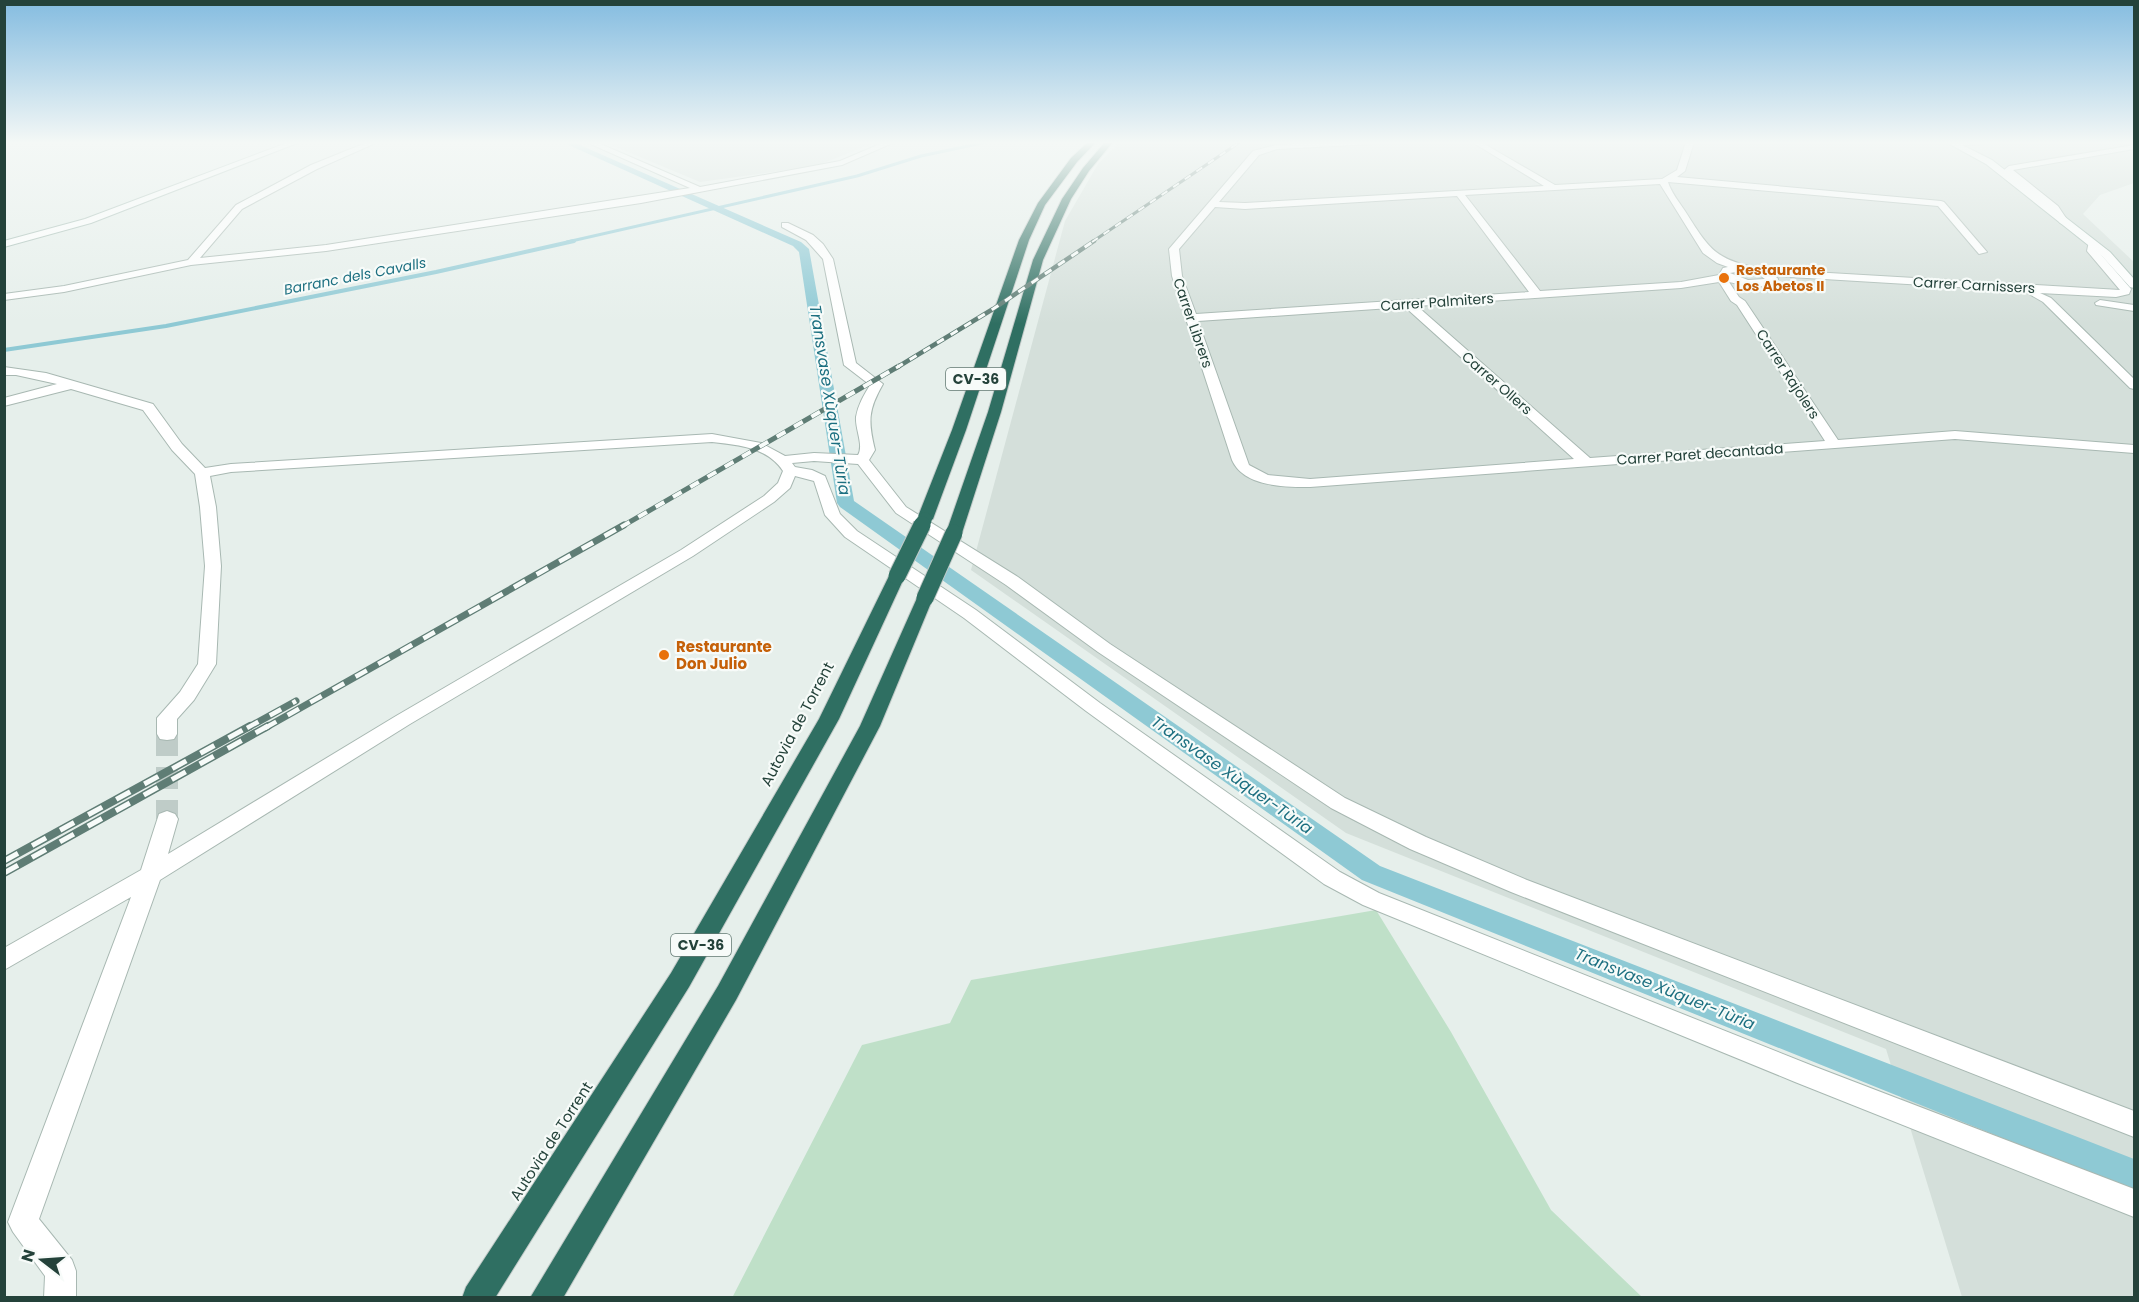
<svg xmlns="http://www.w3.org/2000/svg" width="2139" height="1302" viewBox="0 0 2139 1302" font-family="Poppins,sans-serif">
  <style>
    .built { fill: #d4dfda }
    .green { fill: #bfe0c8 }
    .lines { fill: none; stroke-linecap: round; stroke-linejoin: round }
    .stream-far1 { stroke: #8ec9d4; stroke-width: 3 }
    .stream { stroke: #8ec9d4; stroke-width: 4 }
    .canal { fill: #8ec9d4; fill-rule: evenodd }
    .street-tunnel { stroke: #bfccc8; stroke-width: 22; stroke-dasharray: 22 11; stroke-linecap: butt }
    .street-casing { stroke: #a8b8b2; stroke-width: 2 }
    .secondary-casing { stroke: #a4bbb3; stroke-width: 2 }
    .highway-casing { stroke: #c2cac8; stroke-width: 2 }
    .street { fill: #fff; fill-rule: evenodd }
    .secondary { fill: #fff; fill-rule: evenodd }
    .highway { fill: #2f6f62; fill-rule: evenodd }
    .rail-far4-casing { stroke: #5f7d75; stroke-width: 3 }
    .rail-far3-casing { stroke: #5f7d75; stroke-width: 4.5 }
    .rail-far2-casing { stroke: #5f7d75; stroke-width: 5 }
    .rail-far1-casing { stroke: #5f7d75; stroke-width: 7 }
    .rail-casing { stroke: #5f7d75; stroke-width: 8 }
    .rail-far4 { stroke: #f7fbf9; stroke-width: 2; stroke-dasharray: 7; stroke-linecap: butt }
    .rail-far3 { stroke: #f7fbf9; stroke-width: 3; stroke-dasharray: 8; stroke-linecap: butt }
    .rail-far2 { stroke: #f7fbf9; stroke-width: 4; stroke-dasharray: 10; stroke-linecap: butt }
    .rail-far1 { stroke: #f7fbf9; stroke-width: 4.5; stroke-dasharray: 13; stroke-linecap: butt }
    .rail { stroke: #f7fbf9; stroke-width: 5; stroke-dasharray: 16; stroke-linecap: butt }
    .highway-bridge-far1-casing { stroke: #c2cac8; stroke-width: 15; stroke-linecap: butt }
    .highway-bridge-casing { stroke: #c2cac8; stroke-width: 19; stroke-linecap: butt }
    .highway-bridge-far1 { stroke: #2f6f62; stroke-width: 14 }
    .highway-bridge { stroke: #2f6f62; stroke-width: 17 }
    .food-dot { fill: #e8710a; stroke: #f7fbf9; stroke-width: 2 }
    .labels { text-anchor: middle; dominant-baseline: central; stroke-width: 4.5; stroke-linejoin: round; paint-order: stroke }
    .far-food-label { font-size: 14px; font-weight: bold; fill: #c56008; stroke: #f7fbf9; text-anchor: start }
    .far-water-label { font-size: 14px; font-style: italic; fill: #1c6f80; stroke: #f7fbf9 }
    .far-street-label { font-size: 14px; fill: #24423a; stroke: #f7fbf9 }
    .shield { fill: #f7fbf9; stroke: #637a73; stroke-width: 1.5 }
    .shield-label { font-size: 14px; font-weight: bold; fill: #24423a }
    .food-label { font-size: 15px; font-weight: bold; fill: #c56008; stroke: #f7fbf9; text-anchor: start }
    .street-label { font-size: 15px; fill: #24423a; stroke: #f7fbf9 }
    .water-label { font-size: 16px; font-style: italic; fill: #1c6f80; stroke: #f7fbf9 }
  </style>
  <rect width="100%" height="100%" fill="#e6efeb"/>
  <g class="built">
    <polygon points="604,142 876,142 816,166 700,182"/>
    <polygon points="1120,142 2134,142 2134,183 2100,195 2083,214 2134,262 2134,1297 1962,1297 1886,1049 1346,833 971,570 1065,221 1098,164"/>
  </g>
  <polygon class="green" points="1376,910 1451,1032 1551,1210 1642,1297 732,1298 862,1045 950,1023 971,980"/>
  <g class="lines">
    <polyline class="stream-far1" points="567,242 857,176 921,156 987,142"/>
    <polyline class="stream" points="4,350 166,326 436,272 574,241"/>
    <polygon class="canal" points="562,142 573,142 801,242 809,249 854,501 1380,866 2134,1159 2134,1191 1362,880 840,507 837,503 799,252 793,246"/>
    <polyline class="street-tunnel" points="167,734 167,819"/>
    <defs>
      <g id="street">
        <polygon points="368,142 378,142 317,169 242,209 200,258 326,245 690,188 586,142 596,142 700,187 840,161 885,142 895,142 842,165 641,203 326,251 191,265 64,292 4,300 4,294 64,286 188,260 236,205 311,165"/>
        <path d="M 1330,142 L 1378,142 L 1374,144 L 1277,149 L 1259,155 L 1219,202 L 1245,203 L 1544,186 L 1472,142 L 1481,142 L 1555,185 L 1662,179 L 1677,170 L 1686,142 L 1694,142 L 1685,171 L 1677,177 L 1941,201 L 1944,202 L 1987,252 L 1979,254 L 1938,206 L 1668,182 C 1671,192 1679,202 1685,211 C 1710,250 1714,259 1761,269 L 2120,290 L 2087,251 L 2089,241 L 2095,241 L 2097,250 L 2131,289 L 2129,294 L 2116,297 L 2040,293 L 2051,298 L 2134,379 L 2134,389 L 2130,388 L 2043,302 L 2024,291 L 1775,276 L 1778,279 C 1764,292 1745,285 1729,282 L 1739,297 L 1745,301 L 1838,440 L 1955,431 L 2134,445 L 2134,453 L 1955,439 L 1310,487 C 1285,487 1244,487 1232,460 L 1172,276 L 1169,249 L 1253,151 L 1276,145 ZM 1660,184 L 1703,253 L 1717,263 L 1728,267 L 1723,268 L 1719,275 L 1681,282 L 1540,291 L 1465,195 ZM 1457,196 L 1529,292 L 1196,314 L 1182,276 L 1179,249 L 1215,207 L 1245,209 ZM 1742,271 L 1758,274 L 1765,279 L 1748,280 L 1730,273 ZM 1719,282 L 1731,301 L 1737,305 L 1825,441 L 1590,458 L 1417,306 L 1681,288 ZM 1405,307 L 1574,459 L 1310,479 L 1268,475 L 1249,465 L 1198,321 Z"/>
        <polygon points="2134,145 2134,149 2013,170 2058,206 2068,221 2063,224 2060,223 2051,210 2004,170 2009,166"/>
        <path d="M 782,223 L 788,223 L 813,235 L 823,244 L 833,259 L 856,363 L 883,384 C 868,410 868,421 875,450 L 869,460 L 906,507 L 1018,577 L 1110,644 L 1345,798 L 1426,837 L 1527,880 L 2134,1111 L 2134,1137 L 1511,892 L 1410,849 L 1331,808 L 1098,652 L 1006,585 L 896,513 L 858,464 L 814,461 L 792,463 L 795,467 L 812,470 L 825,476 L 840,514 L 857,531 L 976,610 L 1100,703 L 1340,872 L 1379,893 L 1813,1066 L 2134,1189 L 2134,1217 L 1795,1082 L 1363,905 L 1324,884 L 1086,711 L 964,618 L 845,537 L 825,515 L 814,481 L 795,476 L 790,488 L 774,502 L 693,556 L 410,724 L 160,880 L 39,1219 L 72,1260 L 76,1271 L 76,1298 L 44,1298 L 45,1276 L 13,1232 L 8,1222 L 131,897 L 4,970 L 4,948 L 141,870 L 159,814 L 167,811 L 175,814 L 178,819 L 168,854 L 396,716 L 681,550 L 764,496 L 778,483 L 783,471 C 767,447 738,445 712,442 L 231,472 L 210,476 L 216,507 L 221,566 L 216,664 L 194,700 L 177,719 L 177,734 L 174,739 L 167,740 L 160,739 L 157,734 L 157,718 L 180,692 L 198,664 L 205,566 L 200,507 L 195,474 L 172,450 L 143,410 L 71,389 L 4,406 L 4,398 L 57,384 L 16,375 L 4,375 L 4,367 L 46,373 L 153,404 L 182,444 L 205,468 L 231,464 L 712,434 L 761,443 L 785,456 L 814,453 L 858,455 C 864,445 855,429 856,417 C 858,405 864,395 870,385 L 844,365 L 823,259 L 806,240 L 782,227 Z"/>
        <polygon points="2100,300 2134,305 2134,311 2096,305 2095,303"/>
      </g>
      <g id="secondary">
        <polygon points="289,142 300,142 91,223 4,247 4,241 85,219"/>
        <polygon points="1946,142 1990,142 1986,144 1962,145 1992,160 2110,252 2134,279 2134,288 2130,287 2102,256 1986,164"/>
      </g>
      <g id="highway">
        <polygon points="1088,142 1096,142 1077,162 1045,205 1029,240 966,430 933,519 925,524 920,522 917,519 952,430 1019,240 1038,203 1071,158"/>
        <polygon points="1105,142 1113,142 1089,171 1071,199 1043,260 1001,412 962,533 954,538 948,536 946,533 988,412 1033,260 1062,199 1083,168"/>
        <polygon points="897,571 905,576 839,719 689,987 495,1298 462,1298 466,1287 671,973 819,719 889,576"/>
        <polygon points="925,593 931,594 933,598 880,726 736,1000 563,1298 530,1298 718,986 860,726 917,598 919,594"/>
      </g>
    </defs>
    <use href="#street" class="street-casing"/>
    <use href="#secondary" class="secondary-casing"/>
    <use href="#highway" class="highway-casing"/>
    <use href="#street" class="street"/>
    <use href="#secondary" class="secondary"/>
    <use href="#highway" class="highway"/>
    <defs>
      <polyline id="rail-far4" points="1092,242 1240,142"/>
      <polyline id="rail-far3" points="896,368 993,309 1094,241"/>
      <polyline id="rail-far2" points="621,527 899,366"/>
      <g id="rail-far1">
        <polyline points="247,728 296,701"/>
        <polyline points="265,728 624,525"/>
      </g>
      <g id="rail">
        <polyline points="4,861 250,726"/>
        <polyline points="4,873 268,726"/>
      </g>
    </defs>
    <use href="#rail-far4" class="rail-far4-casing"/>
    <use href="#rail-far3" class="rail-far3-casing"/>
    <use href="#rail-far2" class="rail-far2-casing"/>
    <use href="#rail-far1" class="rail-far1-casing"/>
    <use href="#rail" class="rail-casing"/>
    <use href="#rail-far4" class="rail-far4"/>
    <use href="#rail-far3" class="rail-far3"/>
    <use href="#rail-far2" class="rail-far2"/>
    <use href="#rail-far1" class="rail-far1"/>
    <use href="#rail" class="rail"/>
    <defs>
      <polyline id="highway-bridge-far1" points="921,527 925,519"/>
      <g id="highway-bridge">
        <polyline points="897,576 922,525"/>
        <polyline points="925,598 954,533"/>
      </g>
    </defs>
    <use href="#highway-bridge-far1" class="highway-bridge-far1-casing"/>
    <use href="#highway-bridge" class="highway-bridge-casing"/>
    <use href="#highway-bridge-far1" class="highway-bridge-far1"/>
    <use href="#highway-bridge" class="highway-bridge"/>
  </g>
  <linearGradient id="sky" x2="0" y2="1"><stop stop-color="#84bce0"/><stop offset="0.44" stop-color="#f4f8f6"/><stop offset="1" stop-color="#f4f8f6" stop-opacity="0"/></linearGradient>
  <rect width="2139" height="324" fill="url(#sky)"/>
  <g class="food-dot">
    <circle cx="1724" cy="278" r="6"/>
    <circle cx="664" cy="655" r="6"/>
  </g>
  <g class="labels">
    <g class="far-food-label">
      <text x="1736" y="270">Restaurante<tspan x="1736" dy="16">Los Abetos II</tspan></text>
    </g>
    <g class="far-water-label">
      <text transform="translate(355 276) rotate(-11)">Barranc dels Cavalls</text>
    </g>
    <g class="far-street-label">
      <text transform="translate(1974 285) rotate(3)">Carrer Carnissers</text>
      <text transform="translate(1437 302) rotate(-4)">Carrer Palmiters</text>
      <text transform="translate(1193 323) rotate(71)">Carrer Librers</text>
      <text transform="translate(1788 374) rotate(57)">Carrer Rajolers</text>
      <text transform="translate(1497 383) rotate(41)">Carrer Ollers</text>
      <text transform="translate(1700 454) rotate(-4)">Carrer Paret decantada</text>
    </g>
    <g class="shield">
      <rect x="946" y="368" width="60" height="22" rx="4.5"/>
      <rect x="671" y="934" width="60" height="22" rx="4.5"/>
    </g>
    <g class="shield-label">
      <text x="976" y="379">CV-36</text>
      <text x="701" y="945">CV-36</text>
    </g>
    <g class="food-label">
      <text x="676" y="646">Restaurante<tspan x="676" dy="17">Don Julio</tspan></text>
    </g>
    <g class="street-label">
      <text transform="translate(797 724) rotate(-62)">Autovia de Torrent</text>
      <text transform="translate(551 1141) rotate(-57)">Autovia de Torrent</text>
    </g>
    <g class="water-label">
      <text transform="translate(830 400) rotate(81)">Transvase Xùquer-Tùria</text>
      <text transform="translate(1232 775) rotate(35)">Transvase Xùquer-Tùria</text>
      <text transform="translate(1665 989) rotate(22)">Transvase Xùquer-Tùria</text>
    </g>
  </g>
  <rect width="2139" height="1302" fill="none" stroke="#24423a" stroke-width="12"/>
  <g transform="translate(42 1260) rotate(287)" stroke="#f7fbf9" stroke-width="4.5" paint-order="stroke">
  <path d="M0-4.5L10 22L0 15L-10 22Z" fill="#24423a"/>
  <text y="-9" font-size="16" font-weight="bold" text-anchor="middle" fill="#24423a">N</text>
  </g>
</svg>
